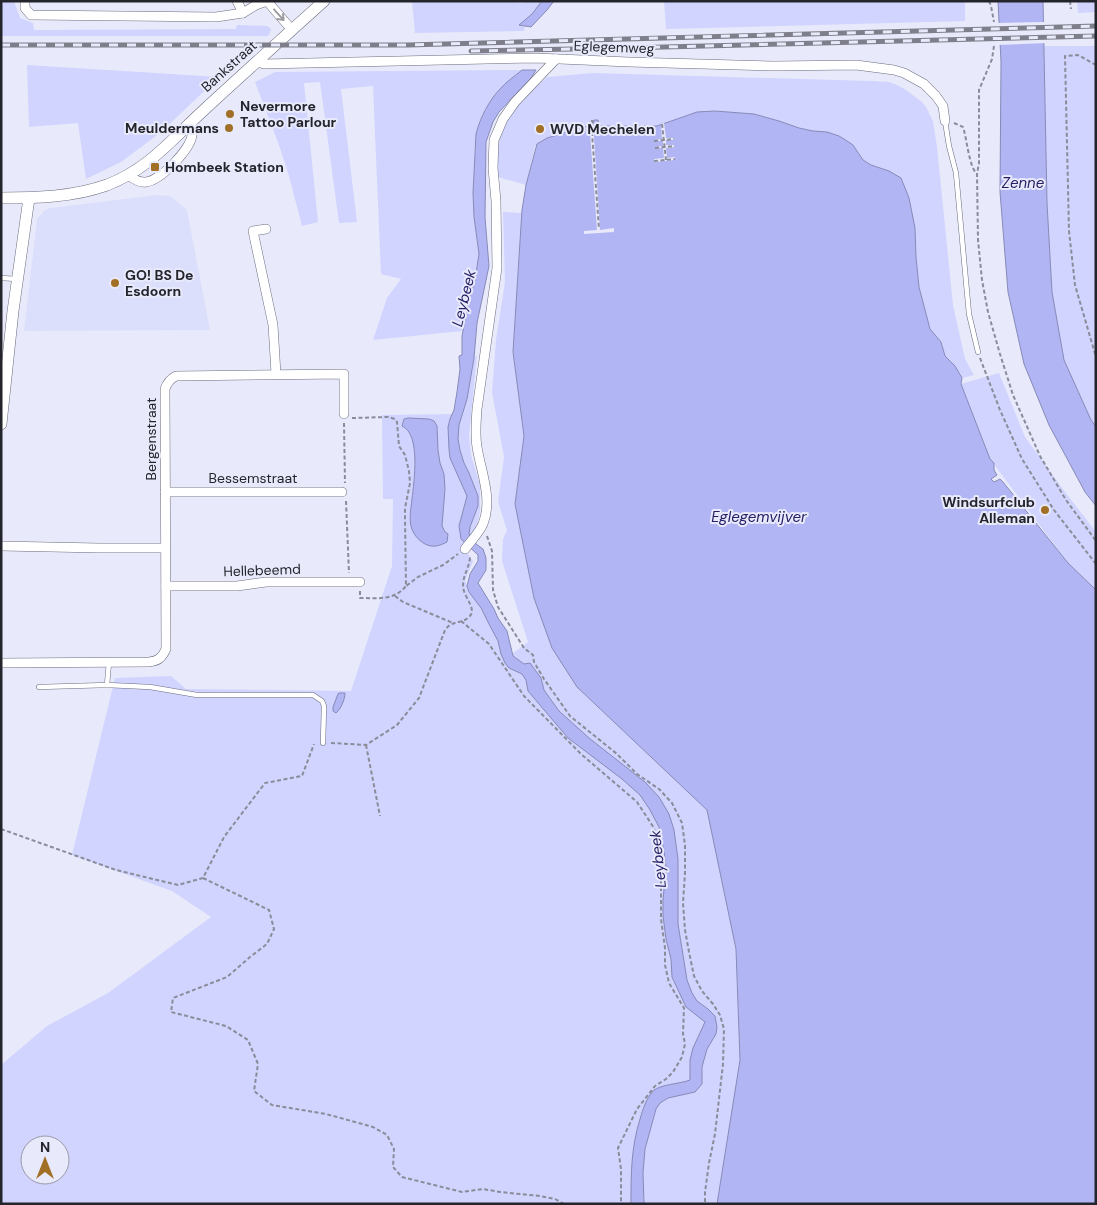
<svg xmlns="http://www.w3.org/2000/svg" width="1097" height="1205" viewBox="0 0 1097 1205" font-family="'DM Sans',sans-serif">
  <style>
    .built { fill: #dcdffb }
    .green { fill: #d0d4fe; fill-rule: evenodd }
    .water { fill: #b1b5f3; stroke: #878ab7 }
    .pier { fill: #e8eafb }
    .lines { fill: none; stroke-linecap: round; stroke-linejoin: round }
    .service-casing { stroke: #6a6c7e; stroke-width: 5.5 }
    .minor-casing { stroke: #6a6c7e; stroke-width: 10 }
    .tertiary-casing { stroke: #6a6c7e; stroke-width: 12 }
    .path { stroke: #8b8c99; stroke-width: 2; stroke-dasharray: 4 2.5; stroke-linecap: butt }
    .service { stroke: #fff; stroke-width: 4.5 }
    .minor { stroke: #fff; stroke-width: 9 }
    .tertiary { stroke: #fff; stroke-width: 11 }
    .rail-casing { stroke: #7e7f8b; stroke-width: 5 }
    .rail { stroke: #e8eafb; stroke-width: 3; stroke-dasharray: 9; stroke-linecap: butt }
    .oneway { stroke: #9c9ca0 }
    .poi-dot { fill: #a26f26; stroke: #e8eafb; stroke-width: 2 }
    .labels { text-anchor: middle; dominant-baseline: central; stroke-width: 4; stroke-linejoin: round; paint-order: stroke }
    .street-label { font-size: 14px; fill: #24242c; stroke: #e8eafb }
    .poi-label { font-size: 14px; font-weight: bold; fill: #24242c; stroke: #e8eafb; text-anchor: start }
    .water-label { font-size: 15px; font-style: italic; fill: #282067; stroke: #e8eafb }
  </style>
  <rect width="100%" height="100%" fill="#e8eafb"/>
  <polygon class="built" points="158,195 170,196 187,210 210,330 24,331 37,219 45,210 50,208"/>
  <g class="green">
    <polygon points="1,1 14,1 20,18 33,23 34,30 236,29 237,25 267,26 270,28 271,30 268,36 1,36"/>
    <polygon points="412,1 507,1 522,3 524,1 542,1 532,14 519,25 525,26 524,31 415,33"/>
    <polygon points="664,1 965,1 965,21 666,29"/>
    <polygon points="1077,1 1096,1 1096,12 1078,13"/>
    <polygon points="1044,46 1096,46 1096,427 1091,420 1064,360 1052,292 1047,203"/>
    <polygon points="27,65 219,77 160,133 121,162 86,179 78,123 29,127"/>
    <path d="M 522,70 C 499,87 483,105 476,134 L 473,193 L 474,217 L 479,254 L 476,274 L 462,331 L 373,340 L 387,298 L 401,279 L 381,274 L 373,86 L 341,89 L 357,222 L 339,223 L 320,82 L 304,83 L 318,222 L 302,226 L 289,176 L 279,145 L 255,82 L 275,72 Z"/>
    <path d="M 593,73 L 871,81 L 889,82 L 897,85 L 906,90 L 922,102 L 926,107 L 933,121 L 937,147 L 953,305 L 965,359 L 974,375 L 962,378 L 955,366 L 945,356 L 941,342 L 930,329 L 919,287 L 916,257 L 915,228 L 889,171 L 871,165 L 863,160 L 853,145 L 827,132 L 813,131 L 799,128 L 779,121 L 754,114 L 731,112 L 697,112 L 657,126 L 606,126 L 600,125 L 598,123 L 593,123 C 579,130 543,134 535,147 L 526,185 L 498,177 C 498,167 497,157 498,146 C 503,117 527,96 547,77 Z"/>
    <path d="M 503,212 L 522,213 L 513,352 L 524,436 L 515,504 L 577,687 L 707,810 L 736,949 L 740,1060 L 717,1204 L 1,1204 L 1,1065 L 47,1026 L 108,993 L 211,917 L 172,891 L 72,855 L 115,678 L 171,676 L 186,689 L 351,691 L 392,566 L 393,499 L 383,499 L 382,415 L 462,414 L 466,400 L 474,359 L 477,355 L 469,435 L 471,455 L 480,485 L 480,511 L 477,528 L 462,546 L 473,561 L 465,581 L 508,657 L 528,642 L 502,561 L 503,539 L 507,530 L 498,502 L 504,457 L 492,392 L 496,340 L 505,282 ZM 30,1145 L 60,1145 L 60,1175 L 30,1175 Z"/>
    <polygon points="999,373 1025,437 1065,492 1096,532 1096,590 1068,563 990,459 961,384"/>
  </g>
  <g class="water">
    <polygon points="542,1 554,1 547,10 531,27 519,25 532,14"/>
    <polygon points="998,1 1043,1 1047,203 1052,292 1064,360 1091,420 1096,427 1096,506 1085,492 1049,425 1024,364 1008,292 1000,192 1001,62"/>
    <path d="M 522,70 L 536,70 L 531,78 L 499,112 L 493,122 L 486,142 L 485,217 L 489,266 L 477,323 L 474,358 L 467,399 L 459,425 L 458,439 L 460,450 L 464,463 L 469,473 L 478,496 L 478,506 L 470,527 L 469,534 L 476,544 L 483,549 L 486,558 L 486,570 L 478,583 L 494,609 L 498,618 L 507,631 L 513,656 L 524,664 L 530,663 L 541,678 L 544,690 L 559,711 L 589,738 L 645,782 L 659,797 L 669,814 L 674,830 L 678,859 L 678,924 L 687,980 L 692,993 L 697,1001 L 708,1009 L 715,1016 L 717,1027 L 716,1034 L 707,1049 L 702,1067 L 702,1084 L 695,1092 L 668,1098 L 660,1103 L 656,1109 L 645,1149 L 643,1173 L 644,1204 L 631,1204 C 631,1174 631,1148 640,1119 C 643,1109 646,1099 653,1091 C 661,1084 680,1084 690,1080 L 690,1060 L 693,1048 L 705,1022 L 686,1007 L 672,977 L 671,959 L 666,939 L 663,916 L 663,900 L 666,868 L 664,851 L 659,827 L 650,810 L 640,795 L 622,779 L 568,738 L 528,691 L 526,680 L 522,674 L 509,668 L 505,663 L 501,654 L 498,641 L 488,622 L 481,608 L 469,592 L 467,586 L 470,574 L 478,561 L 478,555 L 461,539 L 459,526 L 467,496 L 450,458 L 449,449 L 448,427 L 450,419 L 454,410 L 457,392 L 460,369 L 459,356 L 462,355 L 462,336 L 469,300 L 475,280 L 479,254 L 474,217 L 473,193 L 476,134 C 480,118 489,100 501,88 C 507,81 515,76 522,70 Z"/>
    <polygon points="715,111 754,114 779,121 799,128 813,131 827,132 839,136 847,141 853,145 863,160 871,165 889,171 901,178 909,198 915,228 916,257 919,287 930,329 941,342 945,356 955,366 962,378 961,384 990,459 994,463 994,470 997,475 991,479 994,482 1000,479 1003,482 1068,563 1096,590 1096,1204 717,1204 740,1060 736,949 707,810 577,687 552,648 534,598 515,504 524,436 513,352 522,210 526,185 537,144 547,138 591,125 593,123 594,120 598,120 599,124 602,126 657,126 697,112"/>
    <path d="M 408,418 L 429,419 L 434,421 L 437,426 L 438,450 L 440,463 L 444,474 L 445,489 L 442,526 L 445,532 L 448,534 L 447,542 C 439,546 433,548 425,544 C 418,540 413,534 411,526 C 409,518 411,508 412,499 C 414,482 421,434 402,426 L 404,419 Z"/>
    <path d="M 339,693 L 345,693 C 345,699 341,709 336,713 L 333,711 L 333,707 L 338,694 Z"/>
  </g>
  <g class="pier">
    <polygon points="1046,22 1047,43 998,45 997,23"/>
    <polygon points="591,122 593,122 600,230 614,228 614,232 584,234 584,231 597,230 590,132 592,131"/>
    <polygon points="664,123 666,138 674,138 674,140 666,140 666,145 675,145 675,147 666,148 667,158 675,157 675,160 654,162 654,159 664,158 663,148 655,148 655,147 663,146 663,141 654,141 654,140 662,139 661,124"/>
  </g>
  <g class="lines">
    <defs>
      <g id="service">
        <polyline points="945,121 949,146 956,173 969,314 978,352"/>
        <polyline points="1,278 17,279"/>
        <polyline points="107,685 109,662"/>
        <polyline points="39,687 107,685 150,687 197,695 313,695 322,701 324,706 323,743"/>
      </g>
      <g id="minor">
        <polyline points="25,1 25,8 31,15 216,17 243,13 256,5 267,1"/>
        <polyline points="237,1 243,13"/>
        <polyline points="267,1 292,30"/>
        <polyline points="256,62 264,64 536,58 629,62 774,66 856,65 894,70 904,73 924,84 936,96 943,106 945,121"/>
        <path d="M 128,175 C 134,179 139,183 146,182 C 160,181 191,149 192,135 C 193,131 190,128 187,125"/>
        <polyline points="266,229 253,231 273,325 276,374"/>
        <polyline points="165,492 342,492"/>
        <polyline points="1,546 99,548 165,548"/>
        <path d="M 465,549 C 471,541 479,533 483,524 C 493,499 481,472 477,447 C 475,435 476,422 477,409 L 497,268 L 496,201 L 493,168 L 494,140 L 503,119 L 515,102 L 556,59"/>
        <polyline points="166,586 237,586 266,582 360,582"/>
        <path d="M 1,663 L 149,662 C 158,661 162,658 166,649 L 165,389 C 167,383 170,379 176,376 L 344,374 L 344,414"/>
      </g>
      <g id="tertiary">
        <path d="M 1,198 C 37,198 73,197 107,185 C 149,169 173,138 205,109 C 244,73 284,37 324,1"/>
        <polyline points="1,424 13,311 29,198"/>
      </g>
    </defs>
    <use href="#service" class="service-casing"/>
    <use href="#minor" class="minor-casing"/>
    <use href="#tertiary" class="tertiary-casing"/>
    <g class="path">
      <polyline points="989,1 991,6 994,22"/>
      <polyline points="1070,1 1071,9"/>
      <polyline points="994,46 992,59 979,90 979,163 977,174 978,240 982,280 988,312 1000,354 1013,395 1040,456 1066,500 1096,541"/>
      <polyline points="1096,65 1078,55 1065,56 1069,231 1075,285 1096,357"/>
      <polyline points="592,120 593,133 592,133 599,229"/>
      <path d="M 954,123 L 963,127 C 967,139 969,167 977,174"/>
      <polyline points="662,124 666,160"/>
      <polyline points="654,141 674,139"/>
      <polyline points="655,148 675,146"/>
      <polyline points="654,161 675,159"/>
      <polyline points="980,358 1000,410 1022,459 1054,510 1096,564"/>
      <polyline points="352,418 388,417 395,419 397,422 399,446 405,455 409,471 410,483 405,508 405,518 406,586 418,577 443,565 458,554"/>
      <polyline points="344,423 345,483"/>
      <polyline points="346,501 349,573"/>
      <polyline points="487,536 492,551 493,590 498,607 524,648 533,655 534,662 544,679 570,716 617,754 637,774 659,789 672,803 682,823 685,845 685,873 683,903 685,930 689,952 694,976 702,991 713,1004 720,1015 724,1029 723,1064 715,1134 709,1163 705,1192 705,1204"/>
      <path d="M 360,591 L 360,598 C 377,598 394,601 406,586"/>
      <polyline points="395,596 403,602 453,623"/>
      <polyline points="461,621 489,644 524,696 581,754 637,802 654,828 661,880 661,919 665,948 665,965 669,983 684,1008 683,1034 685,1044 682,1057 673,1072 666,1079 655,1086 637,1109 618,1148 621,1169 621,1204"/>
      <path d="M 331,743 L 366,745 L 397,725 L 419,698 L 445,630 C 452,620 462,624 469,617 C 477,610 466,599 464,591 C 460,578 470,569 470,556"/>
      <polyline points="366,745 380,816"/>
      <polyline points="1,829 116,870 178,885 203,878 224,837 265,783 302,776 314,744"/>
      <polyline points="203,878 269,910 274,929 267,944 250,957 227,977 173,998 171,1012 226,1026 248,1040 258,1064 254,1091 272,1105 326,1114 373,1127 387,1135 394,1149 393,1167 402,1177 462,1192 483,1189 500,1192 540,1196 555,1199 564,1204"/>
    </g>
    <use href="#service" class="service"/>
    <use href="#minor" class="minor"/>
    <use href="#tertiary" class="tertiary"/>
    <defs>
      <g id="rail">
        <polyline points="1,45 408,45 1096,26"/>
        <polyline points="471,51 624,48 1096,36"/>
      </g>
    </defs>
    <use href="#rail" class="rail-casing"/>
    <use href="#rail" class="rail"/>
  </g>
  <defs><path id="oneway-shaft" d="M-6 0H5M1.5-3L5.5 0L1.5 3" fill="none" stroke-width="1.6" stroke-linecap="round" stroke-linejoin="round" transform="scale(1.25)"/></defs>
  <use class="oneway" href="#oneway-shaft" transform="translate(279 15) rotate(48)"/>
  <g class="poi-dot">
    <circle cx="230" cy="114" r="5"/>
    <circle cx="229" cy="128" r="5"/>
    <circle cx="540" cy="129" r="5"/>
    <rect x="150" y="162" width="10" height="10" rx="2.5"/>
    <circle cx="115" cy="283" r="5"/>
    <circle cx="1045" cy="510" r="5"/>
  </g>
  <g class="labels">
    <g class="street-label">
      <text transform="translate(614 47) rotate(2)">Eglegemweg</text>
      <text transform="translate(229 66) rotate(-42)">Bankstraat</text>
      <text transform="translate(151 439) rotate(-90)">Bergenstraat</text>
      <text x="253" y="478">Bessemstraat</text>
      <text transform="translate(262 570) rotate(-2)">Hellebeemd</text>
    </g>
    <g class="poi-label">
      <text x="240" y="106">Nevermore<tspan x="240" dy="16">Tattoo Parlour</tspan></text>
      <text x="219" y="128" text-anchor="end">Meuldermans</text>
      <text x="550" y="129">WVD Mechelen</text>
      <text x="165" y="167">Hombeek Station</text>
      <text x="125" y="275">GO! BS De<tspan x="125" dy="16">Esdoorn</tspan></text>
      <text x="1035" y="502" text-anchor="end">Windsurfclub<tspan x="1035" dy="16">Alleman</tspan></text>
    </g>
    <g class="water-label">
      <text x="1023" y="183">Zenne</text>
      <text transform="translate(464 298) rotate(-76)">Leybeek</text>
      <text x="759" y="517">Eglegemvijver</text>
      <text transform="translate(658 859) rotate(-96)">Leybeek</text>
    </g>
  </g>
  <rect width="1097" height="1205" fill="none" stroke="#24242c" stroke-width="5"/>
  <g transform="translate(45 1160)"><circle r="24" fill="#e8eafb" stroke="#9a9ba8"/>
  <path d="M0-4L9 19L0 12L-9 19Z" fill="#a26f26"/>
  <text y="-8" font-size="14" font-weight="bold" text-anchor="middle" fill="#24242c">N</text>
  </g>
</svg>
